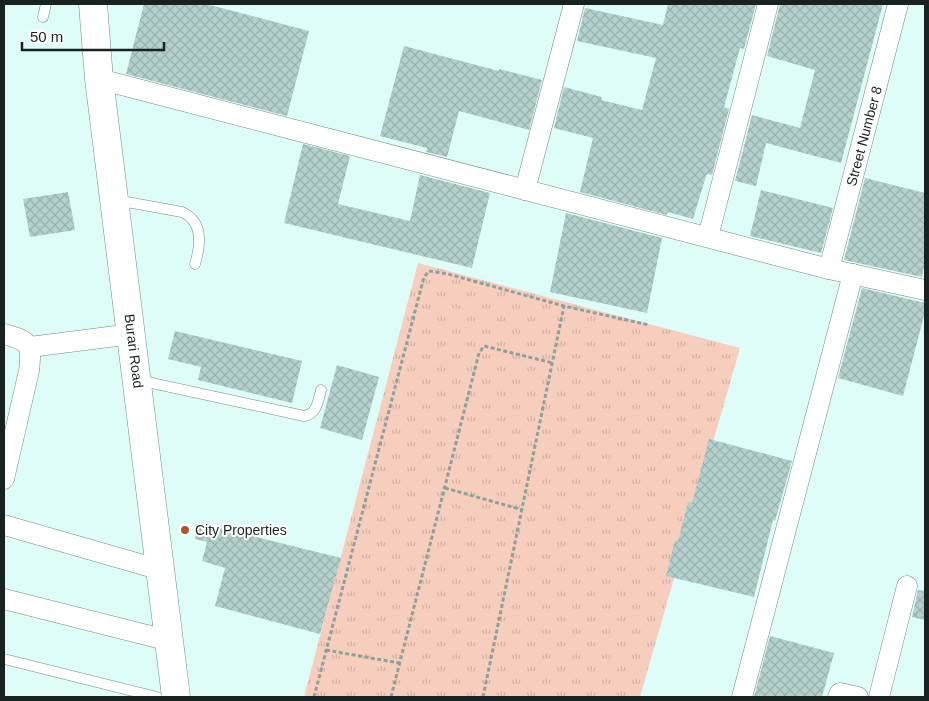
<svg xmlns="http://www.w3.org/2000/svg" width="929" height="701" viewBox="0 0 929 701" font-family="Helvetica,sans-serif">
  <style>
    .park { fill: url(#park-tufts) }
    .building { fill: url(#building-cross-hatch) }
    .lines { fill: none; stroke-linecap: round; stroke-linejoin: round }
    .service-casing { stroke: #6f8a86; stroke-width: 11 }
    .minor-casing { stroke: #6f8a86; stroke-width: 21 }
    .secondary-casing { stroke: #6f8a86; stroke-width: 29 }
    .path { stroke: #8ba19e; stroke-width: 3; stroke-dasharray: 4 2.5; stroke-linecap: butt }
    .service { stroke: #fff; stroke-width: 10 }
    .minor { stroke: #fff; stroke-width: 20 }
    .secondary { stroke: #fff; stroke-width: 28 }
    .poi-dot { fill: #b75222; stroke: #fff; stroke-width: 2 }
    .labels { text-anchor: middle; dominant-baseline: central; stroke-width: 4; stroke-linejoin: round; paint-order: stroke }
    .street-label { font-size: 14px; fill: #182321; stroke: #fff }
    .poi-label { font-size: 14px; fill: #182321; stroke: #fff; text-anchor: start }
  </style>
  <defs>
    <pattern id="park-tufts" width="24" height="20" patternUnits="userSpaceOnUse" patternTransform="scale(1.25)"><rect width="24" height="20" fill="#f7cebd"/><path d="M3 7l-1-3M5 7V3M7 7l1-3M15 17l-1-3M17 17v-4M19 17l1-3" fill="none" stroke="#d3b1a2"/></pattern>
    <pattern id="building-cross-hatch" width="8" height="8" patternUnits="userSpaceOnUse" patternTransform="scale(1.25)"><rect width="8" height="8" fill="#b3d0cc"/><path d="M0 0l8 8M0 8l8-8" fill="none" stroke="#99b2af"/></pattern>
  </defs>
  <rect width="100%" height="100%" fill="#dffdf8"/>
  <polygon class="park" points="418,263 740,348 640,697 304,697"/>
  <g class="building">
    <polygon points="144,4 206,4 309,31 287,116 126,74"/>
    <polygon points="668,4 756,4 744,49 740,48 724,107 729,109 712,175 707,174 706,176 693,219 668,212 667,215 580,192 593,138 554,128 564,87 602,97 601,100 642,110 656,58 577,41 585,8 663,25"/>
    <polygon points="780,4 883,4 841,163 766,143 756,186 735,181 752,115 800,128 815,70 767,56"/>
    <polygon points="404,46 499,71 499,69 542,80 529,130 459,111 447,157 426,152 427,148 380,136"/>
    <polygon points="303,144 350,156 338,204 410,221 420,175 490,193 472,268 284,223"/>
    <polygon points="865,178 925,193 925,263 922,277 844,260"/>
    <polygon points="761,190 833,208 821,253 750,236"/>
    <polygon points="68,192 75,230 30,237 23,199"/>
    <polygon points="566,213 662,238 647,313 550,292"/>
    <polygon points="862,288 925,303 925,312 903,396 838,378"/>
    <polygon points="175,331 302,361 292,403 198,380 201,367 168,359"/>
    <polygon points="337,365 379,377 362,440 320,428"/>
    <polygon points="709,439 792,461 775,521 773,520 754,597 666,576 675,540 678,541 688,502 692,503"/>
    <polygon points="199,523 341,558 320,634 215,606 225,568 202,561 207,542 195,539"/>
    <polygon points="918,590 925,591 925,620 912,617"/>
    <polygon points="770,636 834,653 822,697 754,697"/>
  </g>
  <g class="lines">
    <defs>
      <g id="service">
        <polyline points="43,17 46,4"/>
        <path d="M 116,200 L 182,212 C 203,221 201,244 195,264"/>
        <path d="M 138,380 L 304,416 C 317,414 318,401 321,390"/>
        <polyline points="4,659 157,697"/>
      </g>
      <g id="minor">
        <polyline points="99,79 829,269 925,290"/>
        <polyline points="525,190 574,4"/>
        <polyline points="708,237 768,4"/>
        <polyline points="829,269 898,4"/>
        <path d="M 4,334 C 30,341 32,344 29,371 L 4,479"/>
        <polyline points="30,347 132,334"/>
        <polyline points="4,525 161,570"/>
        <polyline points="4,599 170,641"/>
        <polyline points="742,697 853,274"/>
        <polyline points="838,697 840,693 858,697"/>
        <polyline points="879,697 907,586"/>
      </g>
      <polyline id="secondary" points="93,4 99,79 176,697"/>
    </defs>
    <use href="#service" class="service-casing"/>
    <use href="#minor" class="minor-casing"/>
    <use href="#secondary" class="secondary-casing"/>
    <g class="path">
      <polyline points="445,488 523,510"/>
      <polyline points="326,650 399,663"/>
      <polyline points="314,697 424,277 429,271 448,274 564,306 649,325"/>
      <polyline points="391,697 479,353 484,346 553,363"/>
      <polyline points="483,697 564,306"/>
    </g>
    <use href="#service" class="service"/>
    <use href="#minor" class="minor"/>
    <use href="#secondary" class="secondary"/>
  </g>
  <circle class="poi-dot" cx="185" cy="530" r="5"/>
  <g class="labels">
    <g class="street-label">
      <text transform="translate(864 136) rotate(-75)">Street Number 8</text>
      <text transform="translate(134 351) rotate(83)">Burari Road</text>
    </g>
    <g class="poi-label">
      <text x="195" y="530">City Properties</text>
    </g>
  </g>
  <rect width="929" height="701" fill="none" stroke="#182321" stroke-width="10"/>
  <path d="M22 42v8h142v-8" fill="none" stroke="#182321" stroke-width="2.5"/>
  <text x="30" y="42" font-size="15" fill="#182321" stroke="#ffffff" stroke-width="4" paint-order="stroke">50 m</text>
</svg>
